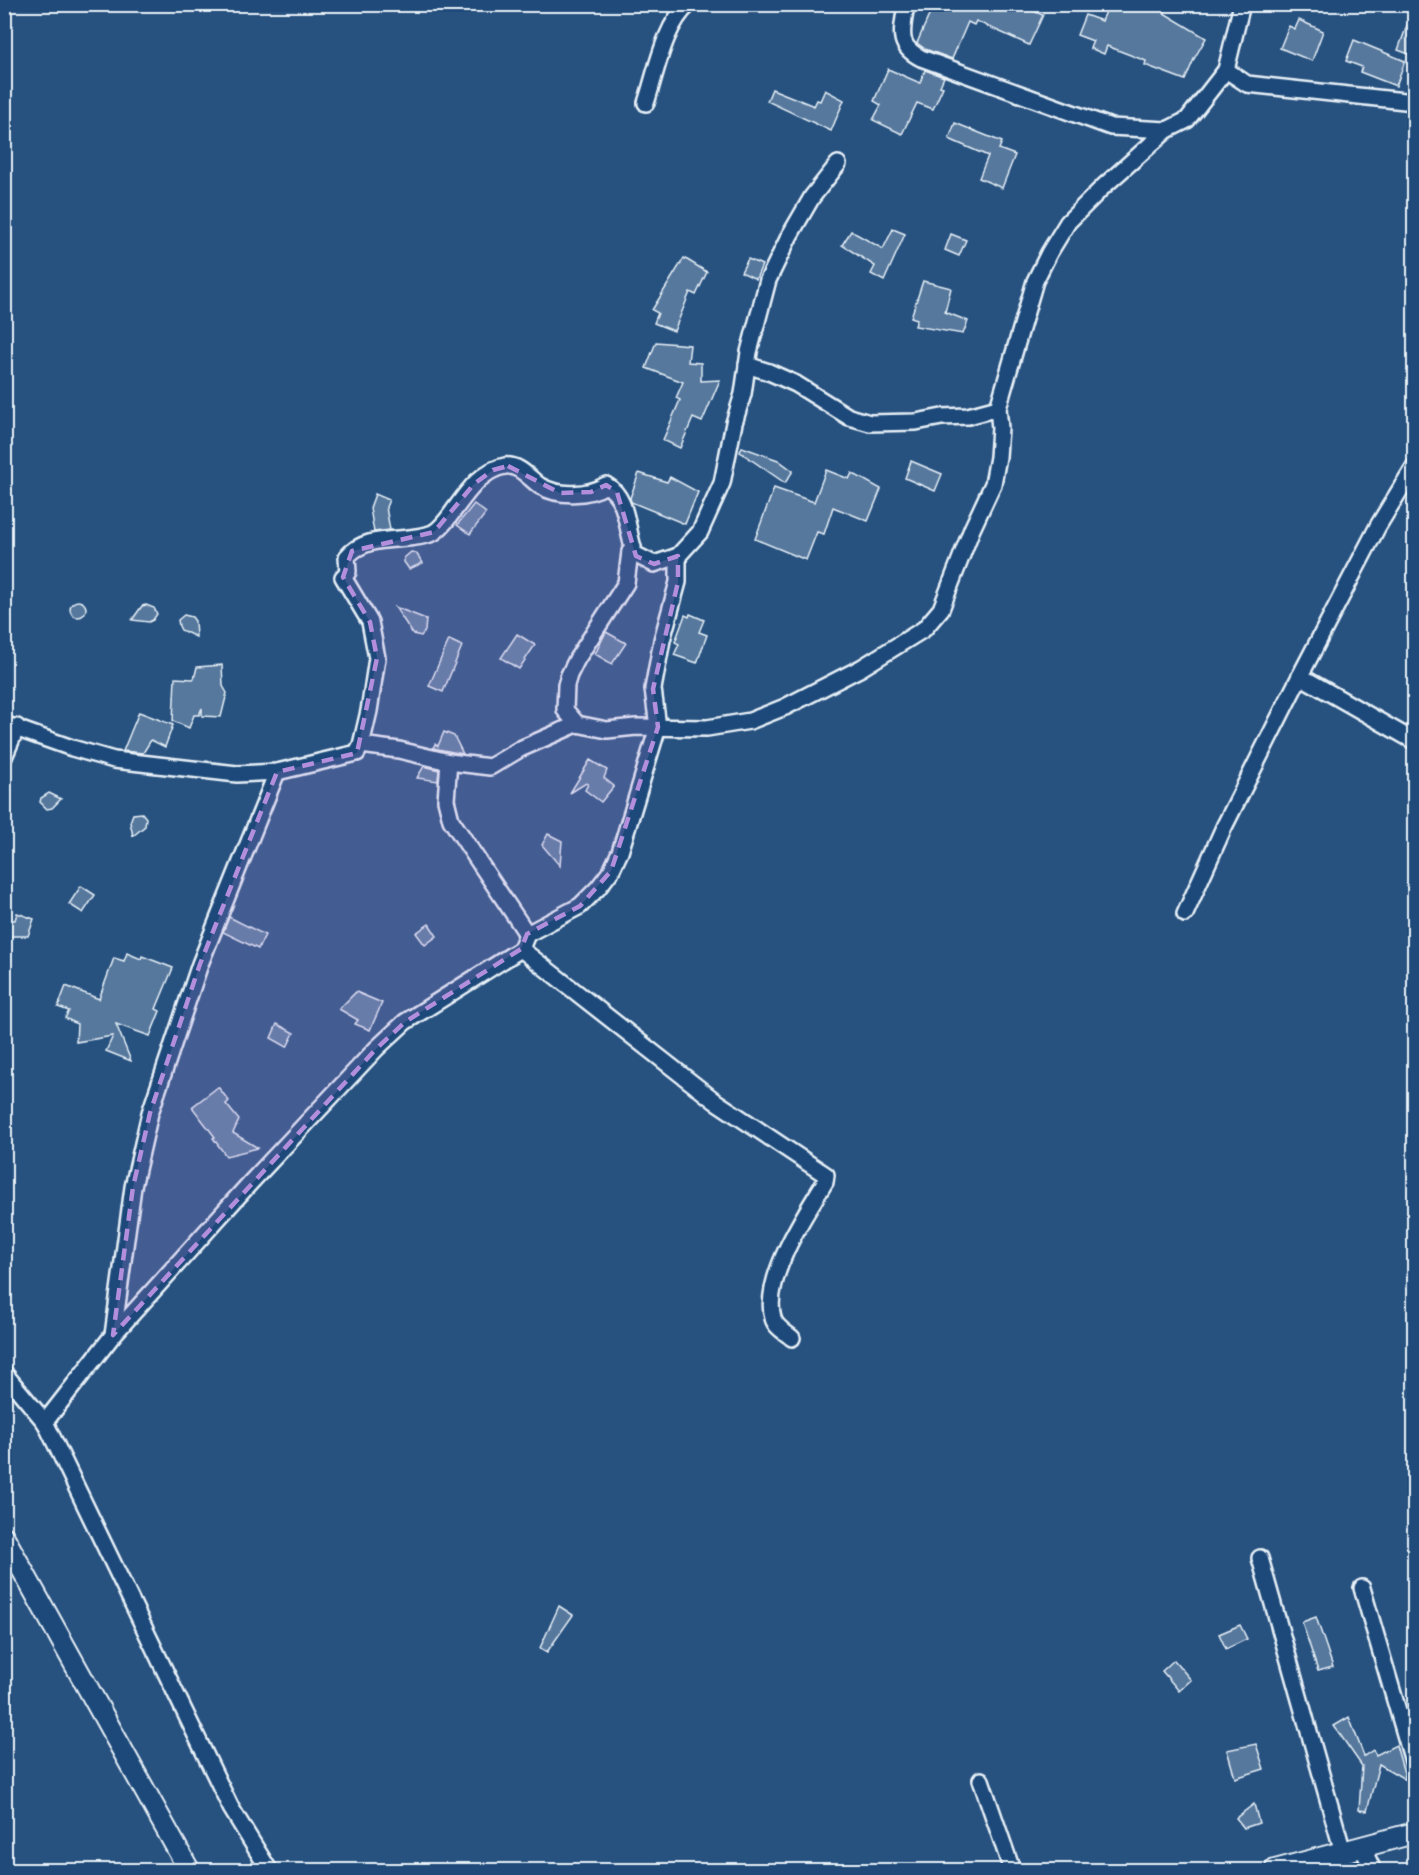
<svg xmlns="http://www.w3.org/2000/svg" width="1419" height="1875" font-family="Caveat,sans-serif">
  <style>
    .building { fill: #57789d; stroke: #e8f1f8; stroke-width: 1.5 }
    .lines { fill: none; stroke-linecap: round; stroke-linejoin: round }
    .minor-casing { stroke: #e8f1f8; stroke-width: 20 }
    .tertiary-casing { stroke: #e8f1f8; stroke-width: 24 }
    .minor { stroke: #1f4a7a; stroke-width: 15 }
    .tertiary { stroke: #1f4a7a; stroke-width: 20 }
    .marked { fill: #b28edc; fill-opacity: 0.2; stroke: #b28edc; stroke-width: 4.5; stroke-dasharray: 12 8; stroke-linejoin: round }
  </style>
  <rect width="100%" height="100%" fill="#27517f"/>
  <filter id="ink" filterUnits="userSpaceOnUse"><feTurbulence type="fractalNoise" baseFrequency=".0167" numOctaves="2"/><feDisplacementMap in="SourceGraphic" scale="12" xChannelSelector="R" yChannelSelector="G"/><feConvolveMatrix kernelMatrix="1 2 1 2 8 2 1 2 1" color-interpolation-filters="sRGB"/></filter>
  <g filter="url(#ink)">
    <!-- building -->
    <g class="building">
      <polygon points="934,4 1016,4 1043,15 1029,45 976,21 974,25 968,22 952,59 925,49 917,43"/>
      <polygon points="1109,4 1151,4 1166,10 1164,13 1206,38 1194,59 1185,80 1145,65 1146,61 1107,46 1104,54 1090,48 1093,41 1077,35 1085,15 1102,21"/>
      <polygon points="1413,9 1414,9 1414,56 1398,50"/>
      <polygon points="1299,20 1323,31 1312,61 1280,48 1289,26 1295,29"/>
      <polygon points="1354,40 1405,61 1396,86 1360,72 1362,67 1346,61"/>
      <polygon points="888,69 920,83 925,70 944,77 940,86 943,87 933,109 917,103 902,134 873,120 881,105 874,101"/>
      <polygon points="772,89 814,106 817,100 820,101 825,90 844,100 831,131 767,101"/>
      <polygon points="955,123 1002,142 999,149 1015,155 1002,188 979,178 988,156 949,139"/>
      <polygon points="893,229 905,234 884,281 871,274 875,266 842,245 851,231 883,249"/>
      <polygon points="951,234 966,240 959,256 945,250"/>
      <polygon points="684,258 707,272 696,295 690,292 674,331 654,323 658,313 652,310"/>
      <polygon points="748,259 762,265 756,279 741,272"/>
      <polygon points="923,281 951,288 945,312 968,321 963,334 915,326 917,319 911,317"/>
      <polygon points="656,342 690,345 688,362 701,363 701,381 720,380 702,422 693,418 680,448 663,440 680,400 676,398 683,382 646,368"/>
      <polygon points="742,447 778,460 793,471 785,483 740,452"/>
      <polygon points="911,461 942,474 935,491 905,478"/>
      <polygon points="826,470 849,479 852,473 881,489 868,521 833,507 824,534 817,532 806,560 755,539 774,488 814,502"/>
      <polygon points="639,473 667,482 670,477 698,492 685,524 631,502 630,498"/>
      <polygon points="375,494 389,500 386,507 390,530 374,532 370,508"/>
      <polygon points="474,504 486,513 470,534 457,525"/>
      <polygon points="411,552 416,553 423,563 409,569 404,562 404,558"/>
      <circle cx="78" cy="609" r="8"/>
      <polygon points="146,605 154,608 157,614 153,620 149,622 132,620 142,606"/>
      <polygon points="395,607 426,619 425,631 421,636 413,634"/>
      <polygon points="690,614 704,620 699,632 707,635 697,663 674,655 679,644 675,642 685,615 689,617"/>
      <polygon points="184,615 192,617 195,621 196,637 181,630 179,626 178,620"/>
      <polygon points="606,632 626,643 612,664 595,654"/>
      <polygon points="517,634 535,645 519,669 501,658"/>
      <polygon points="449,640 462,646 443,692 429,686"/>
      <polygon points="222,665 223,686 227,693 221,717 202,716 202,708 199,715 194,715 189,728 173,721 175,678 194,679 197,667"/>
      <polygon points="139,712 173,725 165,747 151,740 143,753 123,751"/>
      <polygon points="444,732 454,736 463,754 433,748 435,744 438,746"/>
      <polygon points="590,760 607,770 604,778 614,786 601,802 585,790 588,784 586,783 570,793"/>
      <polygon points="424,766 439,770 438,781 417,778"/>
      <polygon points="49,793 61,799 52,808 47,809 40,802 41,798"/>
      <polygon points="142,813 146,818 145,826 133,836 130,822 133,814"/>
      <polygon points="548,834 562,841 560,866 542,845"/>
      <polygon points="81,886 95,895 83,913 69,904"/>
      <polygon points="17,913 34,919 28,936 4,936 4,920 15,920"/>
      <polygon points="229,917 265,935 258,949 223,932"/>
      <polygon points="429,924 437,936 425,945 416,933"/>
      <polygon points="127,953 141,959 142,956 173,968 156,1009 160,1011 150,1036 116,1024 131,1061 106,1051 113,1036 76,1042 77,1024 65,1018 69,1011 58,1007 66,986 99,999 114,958 124,961"/>
      <polygon points="356,992 382,1003 370,1030 355,1024 358,1020 339,1009"/>
      <polygon points="277,1024 294,1033 287,1047 271,1038"/>
      <polygon points="218,1087 229,1101 226,1104 239,1120 233,1133 258,1148 226,1156 213,1138 215,1137 192,1107"/>
      <polygon points="559,1606 573,1615 547,1652 540,1648"/>
      <polygon points="1316,1617 1333,1667 1318,1671 1302,1622"/>
      <polygon points="1240,1625 1247,1639 1226,1649 1219,1634"/>
      <polygon points="1174,1660 1191,1680 1179,1691 1162,1671"/>
      <polygon points="1349,1717 1364,1756 1373,1750 1376,1755 1396,1745 1406,1780 1379,1764 1367,1811 1359,1810 1362,1766 1334,1726"/>
      <polygon points="1256,1744 1264,1769 1235,1778 1227,1750"/>
      <polygon points="1254,1804 1259,1823 1244,1828 1236,1818"/>
    </g>
    <g class="lines">
      <defs>
        <g id="minor">
          <path d="M906 4C903 30 895 45 921 58L1111 127 1167 130"/>
          <polyline points="1226,70 1242,4"/>
          <path d="M646 103C656 73 664 25 689 4"/>
          <polyline points="747,365 769,372 796,384 849,417 870,423 916,422 942,417 968,416 998,408"/>
          <polyline points="630,552 626,583 577,659 569,675 566,685 565,710 577,724 607,730 636,727 707,728 750,721 785,707 861,668 924,629 941,609 972,529 993,484 998,457 1000,428 998,408 1035,281 1049,253 1068,222 1104,186 1167,130 1187,120 1226,70 1247,84 1414,102"/>
          <polyline points="1300,676 1414,741"/>
          <path d="M4 724 72 748 114 760 237 774 277 772 357 753 361 745 369 711 377 658 370 622 343 577 348 572 347 557C367 532 406 544 433 533 440 529 447 520 452 513 466 494 481 470 505 466 519 464 530 479 540 486 559 497 588 496 606 485 627 497 626 525 633 547L630 552 654 564 678 556"/>
          <polyline points="361,745 399,750 449,762 490,767 520,749 577,724"/>
          <polyline points="4,757 17,727"/>
          <polyline points="449,762 446,800 451,820 527,934"/>
          <polyline points="1185,914 1224,827 1300,676 1378,526 1414,467"/>
          <path d="M521 949 715 1101 826 1175 825 1182C805 1214 762 1280 773 1318 775 1327 786 1333 792 1338"/>
          <polyline points="113,1335 133,1187 150,1113 200,964 277,772"/>
          <polyline points="4,1373 45,1422 231,1808 269,1870"/>
          <polyline points="45,1422 113,1335 251,1182 376,1049 405,1022 521,949 527,934 580,906 598,888 611,871 620,852 658,727 653,689 662,640 678,582 678,556 700,532 722,483 734,423 743,394 749,352 768,280 790,235 812,197 838,164"/>
          <polyline points="1260,1558 1343,1852"/>
          <polyline points="1362,1588 1414,1765"/>
          <polyline points="981,1780 1012,1870"/>
          <polyline points="1362,1847 1373,1870"/>
        </g>
        <g id="tertiary">
          <polyline points="4,1537 189,1870"/>
          <polyline points="1275,1870 1414,1833"/>
        </g>
      </defs>
      <!-- minor casing -->
      <use href="#minor" class="minor-casing"/>
      <!-- tertiary casing -->
      <use href="#tertiary" class="tertiary-casing"/>
      <!-- minor -->
      <use href="#minor" class="minor"/>
      <!-- tertiary -->
      <use href="#tertiary" class="tertiary"/>
    </g>
  </g>
  <!-- marked area -->
  <path class="marked" d="M508 466 560 493 591 492 606 485 617 492 636 556 654 564 678 556V582L653 689 658 727 611 871 580 906 527 934 521 949 405 1022 376 1049 113 1335 133 1187 150 1113 200 964 277 772 357 753 377 658 370 622 343 577 352 551 434 532 474 484 493 470Z"/>
  <!-- margin -->
  <rect width="1419" height="1875" fill="none" stroke="#1f4a7a" stroke-width="24"/>
  <rect x="12" y="12" width="1395" height="1851" fill="none" stroke="#e8f1f8" stroke-width="2" filter="url(#ink)"/>
</svg>
